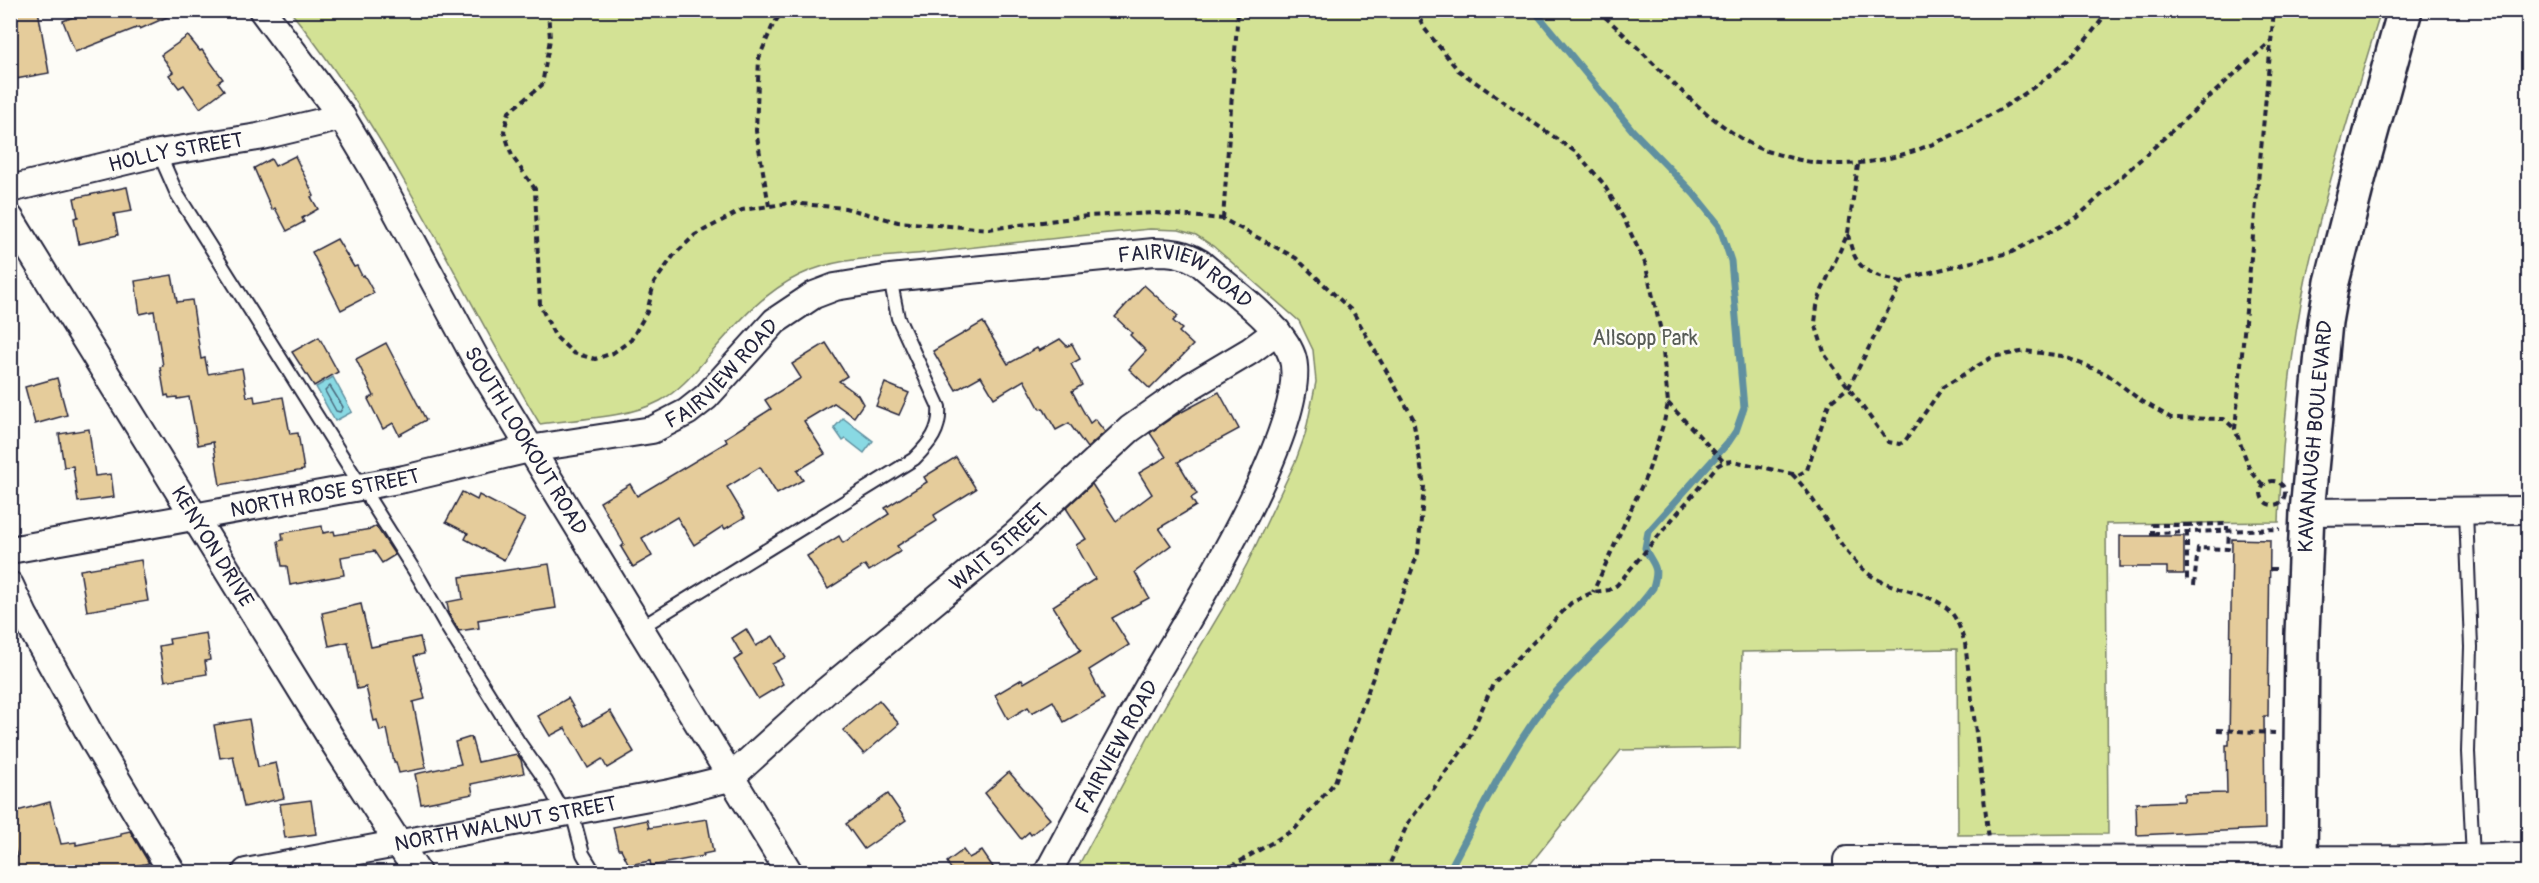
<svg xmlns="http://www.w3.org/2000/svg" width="2539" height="883" font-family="Pangolin,sans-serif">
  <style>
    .green { fill: #d3e295; stroke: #7a8268; stroke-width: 1.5 }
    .water { fill: #89d9e3; stroke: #6090a0; stroke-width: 1.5 }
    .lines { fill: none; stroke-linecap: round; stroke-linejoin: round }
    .shore { stroke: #4b6b7e; stroke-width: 1.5 }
    .stream { stroke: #6090a0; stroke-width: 7 }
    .building { fill: #e5cc9b; stroke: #22223b; stroke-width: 1.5 }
    .lane-casing { stroke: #22223b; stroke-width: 16 }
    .street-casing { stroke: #22223b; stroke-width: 30 }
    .secondary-casing { stroke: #22223b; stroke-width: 38 }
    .path { stroke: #22223b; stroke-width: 4; stroke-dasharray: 6 4.5; stroke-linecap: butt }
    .lane { stroke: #fdfcf7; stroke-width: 12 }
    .street { stroke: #fdfcf7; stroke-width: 26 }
    .secondary { stroke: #fdfcf7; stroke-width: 33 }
    .path-bridge { stroke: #22223b; stroke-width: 4; stroke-dasharray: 6 4.5; stroke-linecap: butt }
    .labels { text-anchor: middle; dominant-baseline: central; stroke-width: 5; stroke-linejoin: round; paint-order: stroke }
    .street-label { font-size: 21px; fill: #22223b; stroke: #fdfcf7 }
    .park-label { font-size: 21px; fill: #575c56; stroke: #fdfcf7 }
  </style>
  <rect width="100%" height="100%" fill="#fdfcf7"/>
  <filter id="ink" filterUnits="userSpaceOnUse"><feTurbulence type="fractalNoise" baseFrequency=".0167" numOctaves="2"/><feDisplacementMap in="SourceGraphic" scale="12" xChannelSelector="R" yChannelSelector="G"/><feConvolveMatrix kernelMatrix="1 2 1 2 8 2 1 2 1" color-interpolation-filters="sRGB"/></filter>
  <g filter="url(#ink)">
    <!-- green -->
    <path class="green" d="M290 11H2381C2354 99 2326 188 2306 278 2289 358 2282 441 2279 522L2106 524 2108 834 1958 835 1957 649 1742 652 1740 748 1621 750 1524 872H1075L1166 704 1222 610 1247 564 1296 460 1305 435 1316 382 1313 350 1299 321 1213 246 1196 235 1179 230 1150 229C1075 236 1000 244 925 253 883 258 839 256 800 275 764 292 738 322 712 352 696 370 682 389 660 401 628 418 576 419 540 424 457 286 392 136 290 11Z"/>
    <!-- water -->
    <g class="water">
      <polygon points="333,377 352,412 335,421 316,387"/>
      <polygon points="843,418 873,441 864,453 846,439 843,441 834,428"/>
    </g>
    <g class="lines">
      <!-- shore -->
      <polygon class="shore" points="330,386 343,407 340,412 336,411 325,391"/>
      <!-- stream -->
      <path class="stream" d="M1448 872C1481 812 1511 745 1556 692 1587 657 1625 626 1653 588 1660 564 1653 567 1645 548L1648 532 1728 443 1736 431 1744 408 1731 261 1719 225 1694 194 1633 131 1534 10"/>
    </g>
    <!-- building -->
    <g class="building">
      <polygon points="10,10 38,10 49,73 10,80"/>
      <polygon points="90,10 183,10 140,29 139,27 75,52 63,21"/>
      <polygon points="188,36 200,51 202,50 223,79 218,82 224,90 200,108 184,85 179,88 169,75 173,72 161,55"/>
      <polygon points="295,156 308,183 314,196 311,197 318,209 302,218 304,222 287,231 275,208 272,210 254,168 271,159 275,166"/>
      <polygon points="127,187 132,211 114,214 118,235 79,244 74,218 78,217 74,198"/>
      <polygon points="337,239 354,267 357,266 362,276 364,275 374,293 341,310 312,252"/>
      <polygon points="172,275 177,302 192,300 201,359 205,358 208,374 242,368 247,397 254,396 255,402 283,397 290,434 298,433 304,470 220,485 213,442 198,445 189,397 177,399 177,397 169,398 168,395 165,396 160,367 163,366 154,311 140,314 135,281"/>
      <polygon points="1144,285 1178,316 1173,321 1182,329 1179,332 1193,345 1150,389 1129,369 1146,351 1130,335 1132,333 1115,317"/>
      <polygon points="983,322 1008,364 1037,348 1039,351 1060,339 1067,346 1072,344 1080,359 1071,364 1082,385 1072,391 1090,423 1095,419 1105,432 1087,448 1069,423 1056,430 1043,408 1040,409 1024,380 994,398 981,376 956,390 933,351"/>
      <polygon points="319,337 338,372 314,386 292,352"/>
      <polygon points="386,343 426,420 399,435 393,423 383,429 368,399 374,396 356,359"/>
      <polygon points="826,343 847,376 839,381 858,395 863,404 854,417 834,403 804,421 825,454 797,471 803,480 777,494 760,467 727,487 745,517 725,529 723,526 694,545 677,517 642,538 652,556 633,567 621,547 624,544 600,502 630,484 637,496 727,442 725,438 771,409 765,400 801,378 792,364"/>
      <polygon points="57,378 67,415 35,424 25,387"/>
      <polygon points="885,383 909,393 899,415 876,406"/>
      <polygon points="1219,392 1239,429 1178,462 1197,494 1191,498 1196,506 1159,528 1171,545 1135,572 1149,598 1112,618 1129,645 1089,670 1104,699 1064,722 1053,701 1032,713 1028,707 1008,719 995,695 1022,679 1024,683 1081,650 1053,606 1095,579 1076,545 1086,539 1066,508 1092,484 1116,521 1152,494 1139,473 1166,457 1150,433 1176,415"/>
      <polygon points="89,429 95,476 111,474 114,497 78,502 73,466 64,467 59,434"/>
      <polygon points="956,457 976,489 934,515 937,521 897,546 901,551 869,571 865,565 828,589 807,556 839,536 843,543 889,514 885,508 927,482 924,477"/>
      <polygon points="462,492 477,500 479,495 525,519 504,560 465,539 468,533 446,522"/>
      <polygon points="322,526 323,533 334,531 335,535 371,529 376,526 395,555 382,563 374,551 341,557 344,575 290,585 287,566 282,566 278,541 283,540 282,533"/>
      <polygon points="2120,536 2184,536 2184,574 2167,574 2167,567 2120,567"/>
      <polygon points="2232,539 2270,540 2268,716 2264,716 2265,829 2137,835 2136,803 2184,801 2184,794 2227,793 2226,745 2229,745"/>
      <polygon points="141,560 148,601 87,611 80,570"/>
      <polygon points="549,564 556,608 478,620 479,628 459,631 449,614 447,602 463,599 460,577"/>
      <polygon points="361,604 371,647 420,637 424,654 414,656 425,699 413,702 426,768 399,773 396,762 394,762 387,729 380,731 377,720 374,721 366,687 357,689 348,642 329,646 322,613"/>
      <polygon points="746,629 756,646 773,636 786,657 772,664 783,684 758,699 734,660 742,655 732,638"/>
      <polygon points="206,633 210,660 205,661 207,674 165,681 159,646 170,644 169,639"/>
      <polygon points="568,698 584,726 610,711 634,752 607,768 602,759 588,768 565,728 550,736 538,716"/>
      <polygon points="879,700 899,724 864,754 843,730"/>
      <polygon points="249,719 258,767 276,763 284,798 244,807 233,756 220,758 214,725"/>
      <polygon points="471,737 478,762 517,754 521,760 524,773 471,784 473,794 421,804 415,774 461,764 455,742"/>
      <polygon points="1009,772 1050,819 1031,835 1029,832 1021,839 985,793"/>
      <polygon points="888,794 906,820 864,849 846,824"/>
      <polygon points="311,800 316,834 285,838 280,804"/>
      <polygon points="50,802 61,844 76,842 76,845 121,836 121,833 130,831 149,863 131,867 132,871 123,873 10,873 10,858 17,857 10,832 10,813"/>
      <polygon points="707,819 713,852 703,854 704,856 651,866 650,861 629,865 621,849 618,849 613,827 647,820 649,828"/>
      <polygon points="963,850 969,858 982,851 997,873 945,873 951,869 947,862"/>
    </g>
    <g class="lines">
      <defs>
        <g id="lane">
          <polyline points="159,153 177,194 419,578 447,627 518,741 546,781 557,801 574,820 583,854 594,872"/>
          <polyline points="2466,511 2471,647 2468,752 2473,858"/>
          <path d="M640 628 914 459C930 443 941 430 939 407L898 318 890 278"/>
        </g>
        <g id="street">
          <path id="s1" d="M262 10 342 117 375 172 477 361 789 872"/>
          <path id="s2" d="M10 189 159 153 258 137 342 117"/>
          <path id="s3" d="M10 218 334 743 417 872"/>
          <polyline points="2307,512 2528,510"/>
          <path id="s4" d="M10 550 404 479 529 449 652 430 687 412 706 397 775 321 814 295 835 287 890 278 1154 252C1172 252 1184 253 1200 263 1226 286 1281 324 1292 356 1314 420 1182 628 1147 689 1113 749 1081 811 1048 872"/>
          <polyline points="10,585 24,615 95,743 172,872"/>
          <path id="s5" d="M246 872 670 793 730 778 826 691 1016 534 1130 429 1191 386 1250 351 1277 331"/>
          <polyline points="1847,872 1847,860 2424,859 2528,856"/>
        </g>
        <g id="secondary">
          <path id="s6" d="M2300 872 2302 634 2307 512 2325 322 2332 282 2359 176 2405 10"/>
        </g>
      </defs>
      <!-- lane casing -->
      <use href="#lane" class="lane-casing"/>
      <!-- street casing -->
      <use href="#street" class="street-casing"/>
      <!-- secondary casing -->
      <use href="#secondary" class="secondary-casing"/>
      <!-- path -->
      <g class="path">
        <polyline points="548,10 550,39 542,85 509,112 504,131 512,156 535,189 540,305 555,336 573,353 595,359 613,353 631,340 647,312 654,283 674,255 695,235 742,210 791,203 845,208 898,222 989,229 1087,216 1156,213 1223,219 1296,258 1353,312 1413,418 1424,486 1418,553 1335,782 1295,829 1222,872"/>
        <polyline points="1416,10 1424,28 1458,70 1577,153 1603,183 1624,219 1645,263 1661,331 1668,403 1664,422 1648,472 1593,592"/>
        <path d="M1597 10C1652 57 1689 109 1754 146 1763 151 1775 153 1784 156 1855 177 1922 154 1983 119 2014 102 2046 81 2071 56 2085 42 2097 26 2109 10"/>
        <polyline points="1858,165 1848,233 1822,290 1817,306 1815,323 1825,355 1888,442 1900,444 1905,441 1943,387 1992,357 2026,351 2062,356 2107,374 2140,400 2171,418 2224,419 2235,429"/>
        <polyline points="769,206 756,131 759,58 772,27 783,10"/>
        <polyline points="1223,219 1238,10"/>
        <path d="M1848 234C1855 271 1868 274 1902 282"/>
        <polyline points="1668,403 1724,462"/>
        <path d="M1792 474C1821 503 1834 544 1865 571 1888 591 1928 590 1949 610 1958 619 1961 632 1965 643L1989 839"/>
        <circle cx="2273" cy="493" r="12"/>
        <polyline points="2263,485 2250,470 2235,429 2274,10"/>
        <polyline points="2187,525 2227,524 2227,530"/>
        <polyline points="2152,536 2152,525 2187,525 2187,583"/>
        <polyline points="2270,569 2279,569"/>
        <polyline points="2194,585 2198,548 2228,549 2229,530"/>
        <polyline points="2217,730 2275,733"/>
        <polyline points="1386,872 1408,823 1466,745 1493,684 1571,603 1593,592 1609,590 1617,585 1717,466 1724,462 1733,461 1798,475 1807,470 1829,403 1849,387 1902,282 1911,277 2012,252 2076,218 2271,41"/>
      </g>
      <!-- lane -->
      <use href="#lane" class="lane"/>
      <!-- street -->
      <use href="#street" class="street"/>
      <!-- secondary -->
      <use href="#secondary" class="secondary"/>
      <!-- path-bridge -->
      <polyline class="path-bridge" points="2156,536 2156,533 2280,529"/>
    </g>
  </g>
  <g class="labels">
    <!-- street labels -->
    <g class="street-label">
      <text stroke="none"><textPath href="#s2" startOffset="170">HOLLY STREET</textPath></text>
      <text stroke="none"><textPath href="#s4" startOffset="1248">FAIRVIEW ROAD</textPath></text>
      <text stroke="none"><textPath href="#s4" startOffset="744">FAIRVIEW ROAD</textPath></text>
      <text stroke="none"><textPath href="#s6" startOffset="436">KAVANAUGH BOULEVARD</textPath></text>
      <text stroke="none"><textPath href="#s1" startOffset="506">SOUTH LOOKOUT ROAD</textPath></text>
      <text stroke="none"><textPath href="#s4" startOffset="320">NORTH ROSE STREET</textPath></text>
      <text stroke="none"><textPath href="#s3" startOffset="386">KENYON DRIVE</textPath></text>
      <text stroke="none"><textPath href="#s5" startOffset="848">WAIT STREET</textPath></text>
      <text transform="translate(1117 747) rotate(-61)">FAIRVIEW ROAD</text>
      <text stroke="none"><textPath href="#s5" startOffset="264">NORTH WALNUT STREET</textPath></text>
    </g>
    <!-- park labels -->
    <g class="park-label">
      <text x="1645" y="338">Allsopp Park</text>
    </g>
  </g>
  <!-- margin -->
  <rect width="2539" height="883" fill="none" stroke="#fdfcf7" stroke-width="36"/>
  <rect x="18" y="18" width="2503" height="847" fill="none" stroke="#22223b" stroke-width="2" filter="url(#ink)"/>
</svg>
